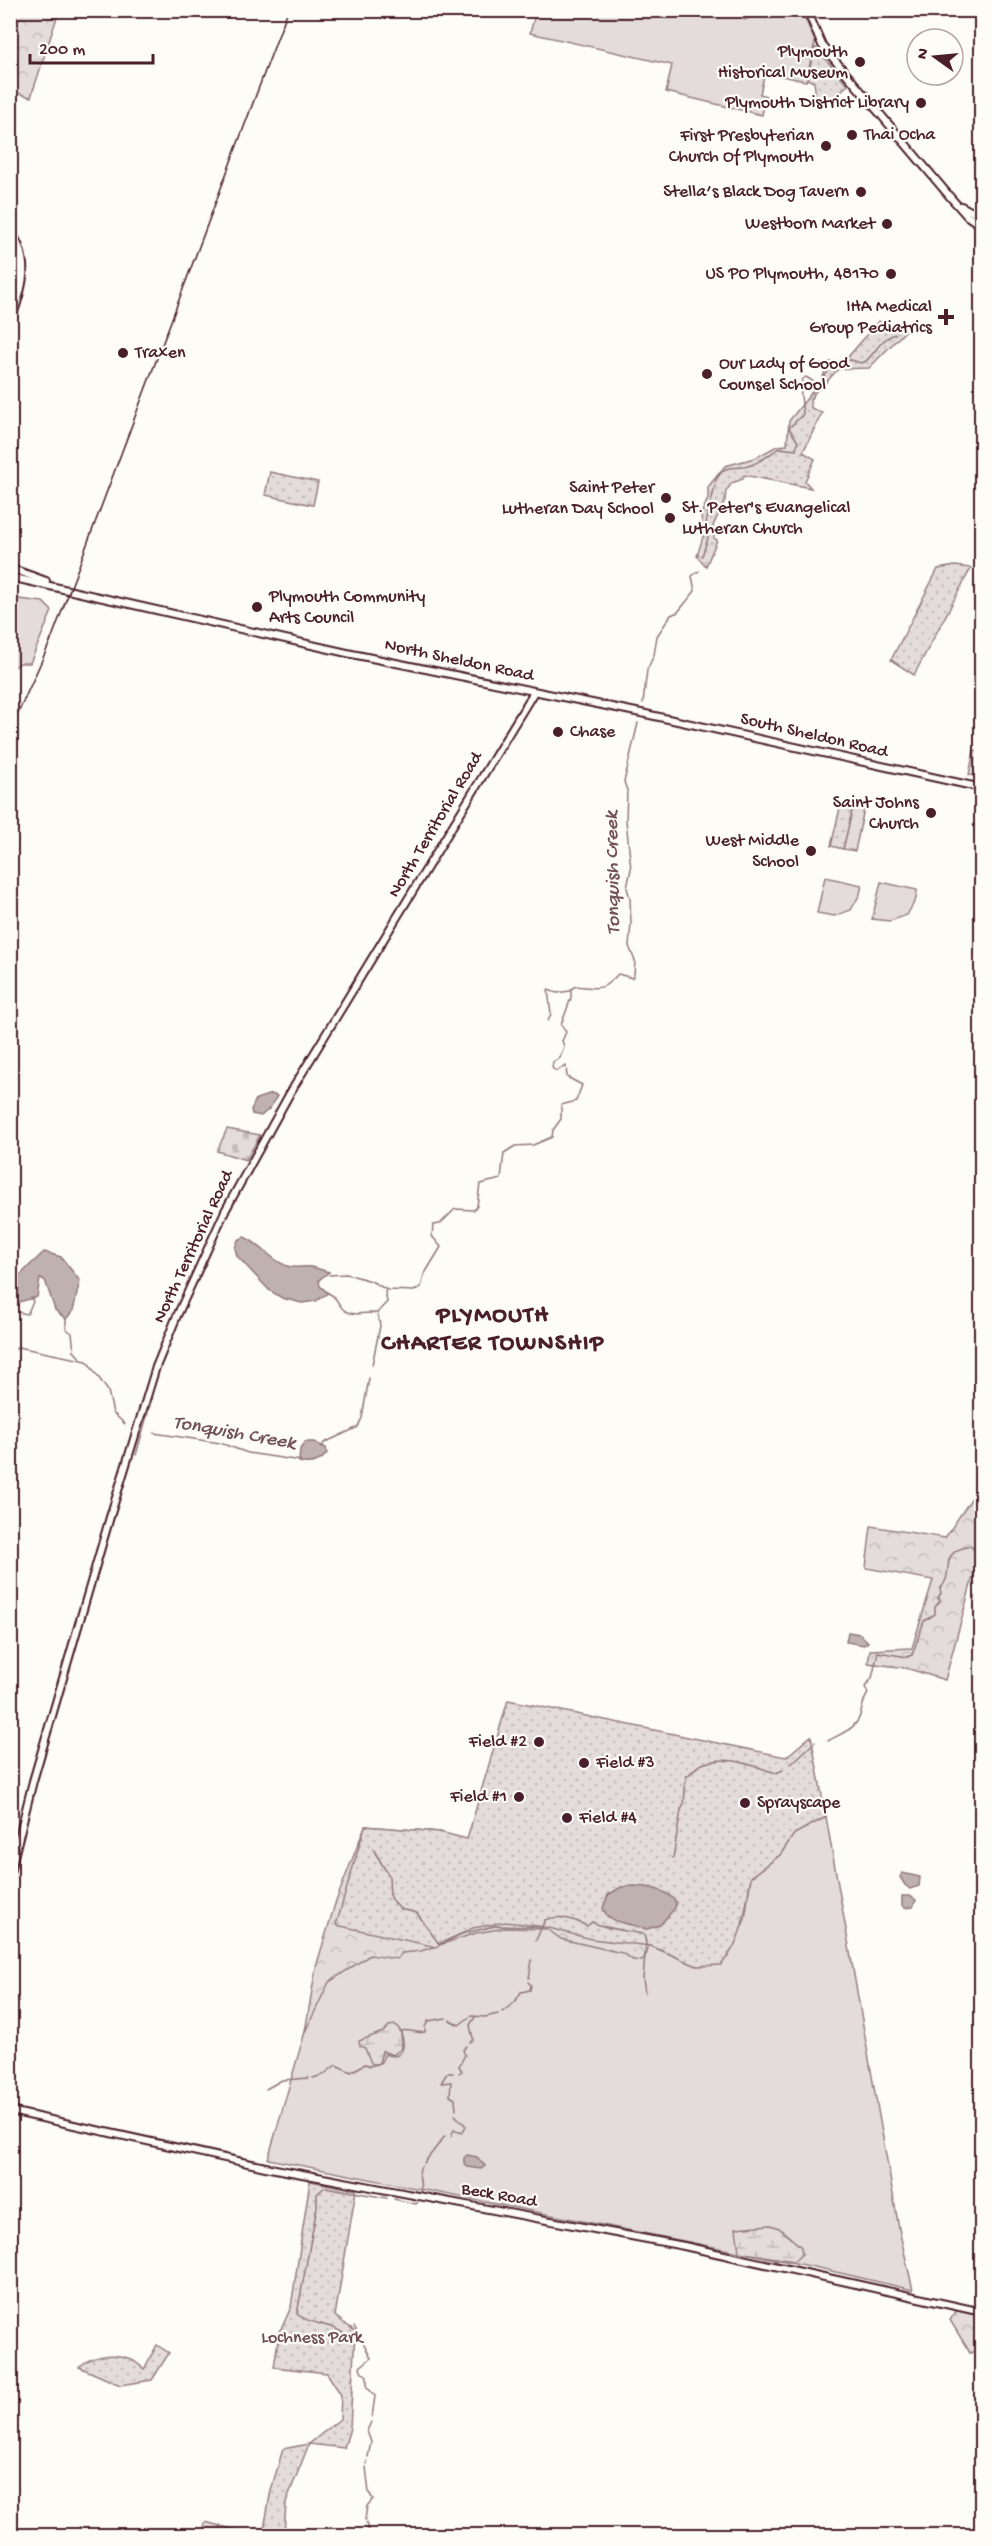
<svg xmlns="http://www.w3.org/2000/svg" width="992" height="2546" font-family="'Gochi Hand',sans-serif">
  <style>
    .green { fill: #e3dcda; stroke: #967e82; stroke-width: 1.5 }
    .forest { fill: url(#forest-crowns); stroke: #967e82; stroke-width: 1.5 }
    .wetland { fill: url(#wetland-marsh); stroke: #967e82; stroke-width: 1.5 }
    .cemetery { fill: url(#cemetery-stones); stroke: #967e82; stroke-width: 1.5 }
    .park { fill: url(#park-dots); stroke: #967e82; stroke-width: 1.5 }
    .water { fill: #c0b1b1; stroke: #91777b; stroke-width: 1.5 }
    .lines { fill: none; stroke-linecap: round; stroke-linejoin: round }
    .stream { stroke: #91777b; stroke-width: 1.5 }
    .secondary-casing { stroke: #4a1f2b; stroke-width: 10 }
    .highway-casing { stroke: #4a1f2b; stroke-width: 12 }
    .secondary { stroke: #fdfcf7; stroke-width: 6 }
    .highway { stroke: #fdfcf7; stroke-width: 8 }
    .rail { stroke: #4a1f2b; stroke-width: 1.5 }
    .poi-dot { fill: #4a1f2b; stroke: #fdfcf7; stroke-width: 2 }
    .labels { text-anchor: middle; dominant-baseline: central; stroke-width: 4.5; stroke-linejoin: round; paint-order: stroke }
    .poi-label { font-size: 18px; fill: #4a1f2b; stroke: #fdfcf7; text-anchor: end }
    .street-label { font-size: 18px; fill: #4a1f2b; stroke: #fdfcf7 }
    .park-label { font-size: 18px; fill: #704e57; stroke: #fdfcf7 }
    .water-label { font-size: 20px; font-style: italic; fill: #73525a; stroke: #fdfcf7 }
    .district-label { font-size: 24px; font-weight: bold; letter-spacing: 1.5px; fill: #4a1f2b; stroke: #fdfcf7 }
  </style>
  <defs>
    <pattern id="forest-crowns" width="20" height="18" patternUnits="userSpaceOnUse" patternTransform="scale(1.5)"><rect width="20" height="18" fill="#e3dcda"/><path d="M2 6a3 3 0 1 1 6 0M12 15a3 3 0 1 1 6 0" fill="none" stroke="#c4bcbb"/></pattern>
    <pattern id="wetland-marsh" width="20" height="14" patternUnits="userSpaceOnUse" patternTransform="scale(1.5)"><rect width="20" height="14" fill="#e3dcda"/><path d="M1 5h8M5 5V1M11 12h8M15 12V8" fill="none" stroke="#c4bcbb"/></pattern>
    <pattern id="cemetery-stones" width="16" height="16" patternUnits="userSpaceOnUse" patternTransform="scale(1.5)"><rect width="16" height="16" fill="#e3dcda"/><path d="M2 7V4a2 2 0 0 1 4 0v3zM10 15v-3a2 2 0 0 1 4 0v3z" fill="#c4bcbb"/></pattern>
    <pattern id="park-dots" width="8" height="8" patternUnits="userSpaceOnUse" patternTransform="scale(1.5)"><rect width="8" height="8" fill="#e3dcda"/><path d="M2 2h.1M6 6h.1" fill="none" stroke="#c4bcbb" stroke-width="1.8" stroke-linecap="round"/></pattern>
  </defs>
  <rect width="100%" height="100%" fill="#fdfcf7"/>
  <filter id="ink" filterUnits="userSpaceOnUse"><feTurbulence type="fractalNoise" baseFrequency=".0167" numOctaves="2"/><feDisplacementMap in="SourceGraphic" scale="12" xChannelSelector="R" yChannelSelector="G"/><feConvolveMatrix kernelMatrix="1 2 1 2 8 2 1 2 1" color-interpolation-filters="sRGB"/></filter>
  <g filter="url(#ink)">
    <!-- green -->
    <g class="green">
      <polygon points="741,10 744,20 768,11 802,11 815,42 806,81 772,74 764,76 760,94 766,96 762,115 666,92 672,65 530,33 536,11"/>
      <polygon points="19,599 43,602 52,611 30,663 20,663 13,668 11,680 11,601"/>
      <polygon points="853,807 864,809 855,851 843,849"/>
      <polygon points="825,877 862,885 860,894 851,910 834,916 817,913"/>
      <polygon points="881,882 917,890 916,899 907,915 890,921 872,919"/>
      <polygon points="826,1817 900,2234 913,2290 810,2266 268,2159 336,1925 506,1922 545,1927 591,1939 651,1946 697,1966 728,1957 745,1919 751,1877 780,1855 794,1834"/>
    </g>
    <!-- forest -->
    <g class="forest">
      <polygon points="11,10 59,11 31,97 11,91"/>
      <polygon points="981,1484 981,1561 976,1566 945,1680 906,1668 868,1663 870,1650 912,1648 933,1580 866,1568 871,1526 945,1538"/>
      <polygon points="365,1826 440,1832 649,1941 647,1953 642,1961 633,1960 622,1953 561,1939 547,1929 505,1928 476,1933 421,1951 402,1953 397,1959 370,1955 329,1982 305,2032 316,1967 335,1904"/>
      <polygon points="957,2310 981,2316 981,2349 970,2353 950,2320"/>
      <polygon points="205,2522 256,2535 203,2535"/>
    </g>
    <!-- wetland -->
    <g class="wetland">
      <path d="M396 2025C407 2037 407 2063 385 2054L381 2062 376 2065 371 2063 365 2048 360 2046 359 2041 383 2032 389 2026Z"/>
      <polygon points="770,2225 779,2228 801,2247 802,2254 794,2261 739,2252 736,2228"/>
    </g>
    <!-- cemetery -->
    <polygon class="cemetery" points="227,1129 260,1135 246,1160 217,1151"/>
    <!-- park -->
    <g class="park">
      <polygon points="815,47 848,85 821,108 817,104 814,82 807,79"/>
      <polygon points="915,318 917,319 869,368 838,369 820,389 818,388 810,400 811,408 822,413 803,452 815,459 805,481 811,488 744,475 743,479 732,483 726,491 725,500 713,526 714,538 717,540 706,566 697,556 703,537 701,514 708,499 708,487 725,466 755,458 777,446 787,445 789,421 831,368 841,365 879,321 891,331 895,328 898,330"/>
      <polygon points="270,472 318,482 313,505 265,495"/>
      <polygon points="955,566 971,568 914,675 891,660 892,658 938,569"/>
      <polygon points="974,750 981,752 981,777 969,775"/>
      <polygon points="841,804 853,807 843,849 831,846"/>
      <path d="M508 1700 786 1757 811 1736 826 1817 794 1834 780 1855 751 1877C745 1909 744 1940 721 1965L697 1966 651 1946 591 1939 545 1927 506 1922 473 1928 436 1947 336 1925 365 1826 440 1832 467 1839Z"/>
      <polygon points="310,2181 356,2190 335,2316 355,2331 350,2428 344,2448 309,2444 286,2502 284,2535 263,2535 271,2490 283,2449 309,2444 340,2419 341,2395 327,2373 274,2367 279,2334 291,2307"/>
      <path d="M157 2345 169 2353 152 2380 120 2385 79 2367C91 2356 111 2352 128 2358 133 2359 139 2365 144 2369Z"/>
    </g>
    <!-- water -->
    <g class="water">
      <polygon points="271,1094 277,1096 270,1108 261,1116 252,1114 251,1110 256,1099"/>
      <path d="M244 1237C260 1243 270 1260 287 1266 296 1269 302 1266 311 1267 317 1268 324 1271 329 1272L319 1280 320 1286 328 1293 316 1301 302 1303 282 1298 269 1290 237 1256 235 1248 238 1240Z"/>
      <path d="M44 1252 61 1257 80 1281 73 1311 66 1319 55 1310 45 1280 40 1279 37 1297 19 1302 11 1300C10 1279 30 1266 44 1252Z"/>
      <path d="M305 1442H314L326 1448 327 1453C320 1463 310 1465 299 1462L300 1449Z"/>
      <polygon points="848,1632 860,1634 868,1642 864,1645 846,1642"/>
      <polygon points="902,1873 920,1877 919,1886 910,1889 905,1885 900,1877"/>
      <path d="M634 1886C649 1887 666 1889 676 1902L675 1908 660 1925 647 1929 616 1921 607 1916 603 1908 608 1895 621 1887Z"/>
      <polygon points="902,1896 910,1896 916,1900 913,1907 904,1908 902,1905"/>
      <polygon points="467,2155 477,2157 485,2166 481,2169 467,2167 464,2163 464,2158"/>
    </g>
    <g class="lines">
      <!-- stream -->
      <g class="stream">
        <path d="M715 482C727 459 734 472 751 465 762 461 770 454 779 448L796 450 798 442 789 428 803 414 800 386 803 379 806 377 814 382H821L829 362 851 360 861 363 866 361C877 351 880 339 895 334"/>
        <polyline points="702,556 708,538 706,523 715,486"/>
        <polyline points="643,703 647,670 654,655 657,636 671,615 678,612 695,591 692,576 699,571"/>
        <polyline points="548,1021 551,1014 548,990 557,993 570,991"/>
        <path d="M329 1275 347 1274 371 1281 387 1290 414 1291 421 1287 424 1275 441 1247 432 1236 433 1225 440 1224 455 1209 474 1210 477 1206 480 1184 501 1179 504 1153 515 1146 533 1145 552 1137 553 1130 561 1119V1105L576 1101 582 1085 567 1077 566 1066 556 1071 552 1068 553 1062 560 1058 564 1046 562 1041 566 1032 561 1025 571 998V989L576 986C598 988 602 992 618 974L632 978 634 975 635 961 629 946 631 924 630 898 627 888 631 869 626 820 627 790 624 782 638 723"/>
        <path d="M328 1293C338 1297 337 1304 344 1310 353 1317 368 1312 378 1313"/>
        <polyline points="10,1310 27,1314 33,1302 31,1298"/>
        <polyline points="378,1312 387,1302 385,1291"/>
        <polyline points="66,1319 66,1329 72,1333 74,1351 81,1359"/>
        <polyline points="10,1353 18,1347 87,1361 108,1391 113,1413 125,1424"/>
        <polyline points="372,1365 380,1326 378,1314"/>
        <polyline points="154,1433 220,1443 248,1453 301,1461"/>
        <polyline points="322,1447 324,1443 358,1427 362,1418 369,1378"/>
        <polyline points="136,1455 152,1398"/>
        <polyline points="982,1525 979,1527 982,1536"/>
        <path d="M828 1741C841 1733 857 1730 861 1712 863 1704 863 1701 868 1693L865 1687 872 1678 878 1652 907 1657 912 1655 924 1621 935 1614V1607L940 1601 938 1598 941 1593 940 1589C957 1572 935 1552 971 1546L976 1553 982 1545"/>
        <polyline points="791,1764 815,1742"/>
        <polyline points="373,1849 389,1876 390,1898 400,1909 417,1913 439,1944 461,1934 495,1926 542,1927"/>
        <path d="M673 1858 681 1810 684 1804 686 1777C691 1774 694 1768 700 1765 725 1753 753 1766 776 1773L783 1770"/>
        <polyline points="644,1935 646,1942 643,1979 645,1993"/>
        <path d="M536 1940 545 1920C558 1914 576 1920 587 1926L592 1922C608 1930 626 1930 643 1934"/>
        <polyline points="529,1978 532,1960"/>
        <polyline points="502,2012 515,2002 521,1992 530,1990 531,1985 528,1982"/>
        <polyline points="450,2020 459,2025 471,2016 485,2017 498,2014"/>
        <polyline points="425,2027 428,2021 446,2018"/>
        <polyline points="470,2042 473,2039 470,2025 475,2017"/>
        <polyline points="453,2073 447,2073 441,2083 451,2082 450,2096 455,2099 456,2110"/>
        <polyline points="459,2073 462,2071 459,2066 465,2055 463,2050 466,2046"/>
        <path d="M313 2078 323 2075 336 2065 351 2072 365 2064 370 2066 379 2063 382 2051 393 2055 402 2048 401 2031C410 2029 417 2034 425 2032V2029"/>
        <polyline points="266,2089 282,2080 309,2078"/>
        <polyline points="451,2136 454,2130 462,2133 466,2126 455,2115"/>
        <polyline points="424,2163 445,2136"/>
        <path d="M420 2193C423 2183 416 2175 421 2166"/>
        <polyline points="394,2199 416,2204 418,2202"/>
        <polyline points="354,2326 371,2358 360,2367 362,2372 367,2376 367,2387 375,2396 372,2417"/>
        <path d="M361 2336 348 2339C339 2323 310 2326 297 2314L317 2207V2194L325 2187 387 2198"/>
        <polyline points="368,2457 371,2442 367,2431 371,2422"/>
        <polyline points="367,2464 367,2461"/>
        <polyline points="365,2520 367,2506 373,2499 369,2493 366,2467"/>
        <polyline points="364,2536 368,2530 366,2523"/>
      </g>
      <defs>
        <g id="secondary">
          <polyline points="807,10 822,45 951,198 967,216 982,226"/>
          <polyline points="961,206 982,217"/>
          <polyline points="10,568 46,581"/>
          <polyline points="10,577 347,653 641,713 982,788"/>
          <polyline points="10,1873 33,1781 110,1517 156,1367 176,1318 225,1211 290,1093 534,692"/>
          <polyline points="10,2111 270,2168 684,2246 982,2312"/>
        </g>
        <g id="highway">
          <path d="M10 232C31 262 21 290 10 321"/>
          <polyline points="10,256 13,272 10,286"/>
        </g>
      </defs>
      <!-- secondary casing -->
      <use href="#secondary" class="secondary-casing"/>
      <!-- highway casing -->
      <use href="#highway" class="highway-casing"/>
      <!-- secondary -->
      <use href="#secondary" class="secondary"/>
      <!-- highway -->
      <use href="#highway" class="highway"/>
      <!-- rail -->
      <polyline class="rail" points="10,731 51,640 288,10"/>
    </g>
  </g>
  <!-- markers -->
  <g class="poi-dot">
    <circle cx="860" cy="62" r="6"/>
    <circle cx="921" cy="103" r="6"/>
    <circle cx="852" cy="135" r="6"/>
    <circle cx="826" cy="146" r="6"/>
    <circle cx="861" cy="192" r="6"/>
    <circle cx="887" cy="224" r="6"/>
    <circle cx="891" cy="274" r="6"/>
    <path d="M943 308h6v6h6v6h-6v6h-6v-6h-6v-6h6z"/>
    <circle cx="123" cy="353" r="6"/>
    <circle cx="707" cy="374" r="6"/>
    <circle cx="666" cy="498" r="6"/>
    <circle cx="670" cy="518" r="6"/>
    <circle cx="257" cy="607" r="6"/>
    <circle cx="558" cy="732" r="6"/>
    <circle cx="931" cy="813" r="6"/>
    <circle cx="811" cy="851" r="6"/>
    <circle cx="539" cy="1742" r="6"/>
    <circle cx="584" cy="1763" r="6"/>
    <circle cx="519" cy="1797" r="6"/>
    <circle cx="745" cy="1803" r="6"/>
    <circle cx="567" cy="1818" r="6"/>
  </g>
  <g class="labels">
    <!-- poi labels -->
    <g class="poi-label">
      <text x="848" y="52">Plymouth<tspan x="848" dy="21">Historical Museum</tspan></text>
      <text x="909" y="103">Plymouth District Library</text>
      <text x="864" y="135" text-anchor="start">Thai Ocha</text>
      <text x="814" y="136">First Presbyterian<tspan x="814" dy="21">Church Of Plymouth</tspan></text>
      <text x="849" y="192">Stella’s Black Dog Tavern</text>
      <text x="875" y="224">Westborn Market</text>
      <text x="879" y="274">US PO Plymouth, 48170</text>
      <text x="932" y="307">IHA Medical<tspan x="932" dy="21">Group Pediatrics</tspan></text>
      <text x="135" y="353" text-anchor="start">Traxen</text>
      <text x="719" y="364" text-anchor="start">Our Lady of Good<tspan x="719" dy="21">Counsel School</tspan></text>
      <text x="654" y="488">Saint Peter<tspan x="654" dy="21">Lutheran Day School</tspan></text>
      <text x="682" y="508" text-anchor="start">St. Peter's Evangelical<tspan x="682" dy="21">Lutheran Church</tspan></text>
      <text x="269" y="597" text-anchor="start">Plymouth Community<tspan x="269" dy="21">Arts Council</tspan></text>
      <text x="570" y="732" text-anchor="start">Chase</text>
      <text x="919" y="803">Saint Johns<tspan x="919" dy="21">Church</tspan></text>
      <text x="799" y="841">West Middle<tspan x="799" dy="21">School</tspan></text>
      <text x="527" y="1742">Field #2</text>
      <text x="596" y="1763" text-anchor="start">Field #3</text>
      <text x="507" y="1797">Field #1</text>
      <text x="757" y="1803" text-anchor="start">Sprayscape</text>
      <text x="579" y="1818" text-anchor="start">Field #4</text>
    </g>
    <!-- street labels -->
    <g class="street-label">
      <text transform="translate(459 661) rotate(12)">North Sheldon Road</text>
      <text transform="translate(814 736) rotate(13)">South Sheldon Road</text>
      <text transform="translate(436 825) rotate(-59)">North Territorial Road</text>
      <text transform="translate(194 1247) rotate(-65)">North Territorial Road</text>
      <text transform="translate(499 2196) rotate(10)">Beck Road</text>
    </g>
    <!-- park labels -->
    <g class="park-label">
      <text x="312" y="2338">Lochness Park</text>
    </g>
    <!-- water labels -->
    <g class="water-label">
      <text transform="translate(614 873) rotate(-91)">Tonquish Creek</text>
      <text transform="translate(234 1434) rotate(10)">Tonquish Creek</text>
    </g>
    <!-- district labels -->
    <g class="district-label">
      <text x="493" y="1316">PLYMOUTH<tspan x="493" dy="28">CHARTER TOWNSHIP</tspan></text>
    </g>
  </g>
  <!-- margin -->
  <rect width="992" height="2546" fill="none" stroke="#fdfcf7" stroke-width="36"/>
  <rect x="18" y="18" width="956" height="2510" fill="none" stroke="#4a1f2b" stroke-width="2" filter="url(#ink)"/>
  <!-- north arrow -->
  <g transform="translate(935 57) rotate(285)"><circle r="28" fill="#fdfcf7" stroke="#b5a4a5" stroke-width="1.5"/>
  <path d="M0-4.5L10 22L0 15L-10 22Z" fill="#4a1f2b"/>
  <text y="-9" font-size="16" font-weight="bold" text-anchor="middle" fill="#4a1f2b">N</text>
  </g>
  <!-- scale -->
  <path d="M30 54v9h123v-9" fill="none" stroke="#4a1f2b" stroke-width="3"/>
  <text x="39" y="54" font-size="18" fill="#4a1f2b" stroke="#fdfcf7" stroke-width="4.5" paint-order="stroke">200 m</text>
</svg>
